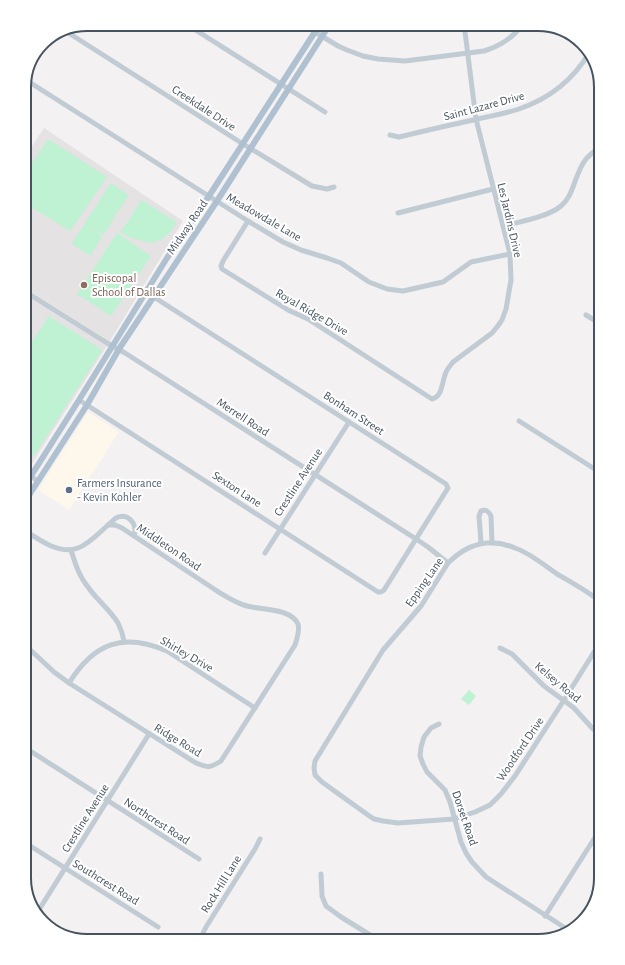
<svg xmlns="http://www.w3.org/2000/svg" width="625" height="965" font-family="'Alegreya Sans',sans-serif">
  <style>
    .commercial { fill: #fdf8eb }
    .education { fill: #e4e2e3 }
    .green { fill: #bef2d2 }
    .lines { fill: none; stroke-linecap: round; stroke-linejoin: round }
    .minor { stroke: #c1cbd3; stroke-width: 5 }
    .major { stroke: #afc0d0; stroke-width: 6 }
    .education-dot { fill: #8d6e63; stroke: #fff; stroke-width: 1.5 }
    .service-dot { fill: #5c6f8a; stroke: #fff; stroke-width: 1.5 }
    .labels { text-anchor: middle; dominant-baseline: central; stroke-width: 4; stroke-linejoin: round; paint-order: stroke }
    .street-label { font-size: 12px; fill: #47545f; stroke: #fff }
    .education-label { font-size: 12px; fill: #785e54; stroke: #fff; text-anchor: start }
    .service-label { font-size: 12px; fill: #4e5e75; stroke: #fff; text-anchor: start }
    .rim { fill: none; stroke: #47545f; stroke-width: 2 }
  </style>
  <rect width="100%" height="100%" fill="#f3f1f1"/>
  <!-- commercial -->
  <polygon class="commercial" points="88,412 119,432 69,510 38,490"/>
  <!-- education -->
  <polygon class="education" points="44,128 183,221 105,349 24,476 24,158"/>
  <!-- green -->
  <g class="green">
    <polygon points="48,139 107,177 70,231 24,203 24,175"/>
    <polygon points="110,184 112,184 127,194 128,196 117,213 115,214 110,211 114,214 115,217 104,234 102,234 89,227 101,235 102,237 91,255 89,255 73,245 72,243 84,225 86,225 85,222 97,205 99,204 98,202"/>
    <polygon points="141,201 144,201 151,206 175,221 176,224 171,231 162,239 152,243 131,238 120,232 129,220 139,203"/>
    <polygon points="117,233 151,256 111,316 77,294"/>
    <polygon points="49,316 102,350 34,456 24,450 24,353"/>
    <polygon points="469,690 476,696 469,705 461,699"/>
  </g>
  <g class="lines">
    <!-- minor -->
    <g class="minor">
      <polyline points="186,24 325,112"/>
      <polyline points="67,32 243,144 312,186 327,189 334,187"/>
      <path d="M315 32 338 46 347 50 363 56 378 59 405 61 484 51C500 46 513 38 523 24"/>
      <polyline points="26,80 248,221 283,242 301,250 327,258 341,263 369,282 387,289 403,291 443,282 471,262 510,254"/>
      <path d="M390 135 399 137C424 131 449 125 474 120 489 116 504 114 519 109 548 99 573 80 589 53"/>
      <polyline points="398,213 493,189"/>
      <path d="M248 221 223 261 221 266 222 269 288 310 308 319 432 399C442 397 442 383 445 375 446 370 450 366 453 362L492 333 497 327 502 320 506 309 511 280 510 254 476 119 464 24"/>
      <path d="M503 226C519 222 548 217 561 206 571 198 573 185 578 174 580 169 583 162 587 158 591 153 597 150 601 146"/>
      <polyline points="24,291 107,343 125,353 416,539 428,547 448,563"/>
      <polyline points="586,315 601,324"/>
      <polyline points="79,400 378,592 381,592 384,590 448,488 446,484 146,292"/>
      <polyline points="519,421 601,473"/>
      <polyline points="24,472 38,481"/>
      <path d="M108 525C111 523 113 520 116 518 128 512 138 524 134 536"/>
      <path d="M481 543 479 516 481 511C485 509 489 511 491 516L492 543"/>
      <path d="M71 550C75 563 79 576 88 587 97 600 110 610 118 623 121 629 123 635 124 641"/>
      <polyline points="265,553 349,422"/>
      <path d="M601 641 564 700 515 776 501 794 490 805 475 812 454 819 398 823 383 821 374 819 368 815 322 782 315 775 314 768 315 761 383 650 421 606 448 563C467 544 490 537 515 548 530 553 544 565 557 574 571 582 589 592 601 602"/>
      <path d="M24 644 54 672 69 683 196 763C208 768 210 768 221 761L295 645C297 639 300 630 298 624 291 608 262 610 247 606 236 603 227 597 217 591L122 528 115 525H108C99 533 89 544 78 548 60 555 39 540 24 530"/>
      <polyline points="500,648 512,654 544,686 574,708 593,729 601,734"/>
      <path d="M69 683C94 643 123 632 167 651L255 708"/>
      <polyline points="439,724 431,728 424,737 421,747 420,756 423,764 427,772 445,790 450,802 461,842 466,853 472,862 486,877 570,931"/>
      <polyline points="24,747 199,859"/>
      <polyline points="24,842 158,927"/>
      <polyline points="321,874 322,896 326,906 341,917 380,941"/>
      <polyline points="37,913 149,734"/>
      <polyline points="545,916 601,828"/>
      <polyline points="199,941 206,927 255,849 260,839"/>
    </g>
    <!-- major -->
    <g class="major">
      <polyline points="24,487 79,400 167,258 209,196 320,24"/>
      <polyline points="24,503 87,405 119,349 217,201 330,24"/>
    </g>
  </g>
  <!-- markers -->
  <circle class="education-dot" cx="84" cy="285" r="4"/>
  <circle class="service-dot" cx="69" cy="490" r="4"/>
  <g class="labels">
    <!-- street labels -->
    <g class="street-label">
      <text transform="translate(484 106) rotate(-15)">Saint Lazare Drive</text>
      <text transform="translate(204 108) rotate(33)">Creekdale Drive</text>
      <text transform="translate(264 217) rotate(30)">Meadowdale Lane</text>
      <text transform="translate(510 220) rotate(77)">Les Jardins Drive</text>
      <text transform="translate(187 227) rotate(-56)">Midway Road</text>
      <text transform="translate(312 312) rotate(30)">Royal Ridge Drive</text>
      <text transform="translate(354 413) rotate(33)">Bonham Street</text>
      <text transform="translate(243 417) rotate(33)">Merrell Road</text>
      <text transform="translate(298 482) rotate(-57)">Crestline Avenue</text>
      <text transform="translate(237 489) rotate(33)">Sexton Lane</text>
      <text transform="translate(169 547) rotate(34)">Middleton Road</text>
      <text transform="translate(424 582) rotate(-55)">Epping Lane</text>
      <text transform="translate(187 654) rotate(30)">Shirley Drive</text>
      <text transform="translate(558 682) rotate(40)">Kelsey Road</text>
      <text transform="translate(178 740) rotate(31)">Ridge Road</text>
      <text transform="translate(520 749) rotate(-56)">Woodford Drive</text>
      <text transform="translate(85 818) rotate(-58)">Crestline Avenue</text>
      <text transform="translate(465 818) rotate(71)">Dorset Road</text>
      <text transform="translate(157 821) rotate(33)">Northcrest Road</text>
      <text transform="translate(106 882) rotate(32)">Southcrest Road</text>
      <text transform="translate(221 884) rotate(-58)">Rock Hill Lane</text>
    </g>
    <!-- education labels -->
    <g class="education-label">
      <text x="92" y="278">Episcopal<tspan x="92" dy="14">School of Dallas</tspan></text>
    </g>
    <!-- service labels -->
    <g class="service-label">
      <text x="77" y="483">Farmers Insurance<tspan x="77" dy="14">- Kevin Kohler</tspan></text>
    </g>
  </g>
  <!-- crop -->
  <path d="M0 0H625V965H0ZM87 31H538A56 56 0 0 1 594 87V878A56 56 0 0 1 538 934H87A56 56 0 0 1 31 878V87A56 56 0 0 1 87 31Z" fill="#fff" fill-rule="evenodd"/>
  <path class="rim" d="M87 31H538A56 56 0 0 1 594 87V878A56 56 0 0 1 538 934H87A56 56 0 0 1 31 878V87A56 56 0 0 1 87 31Z"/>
</svg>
